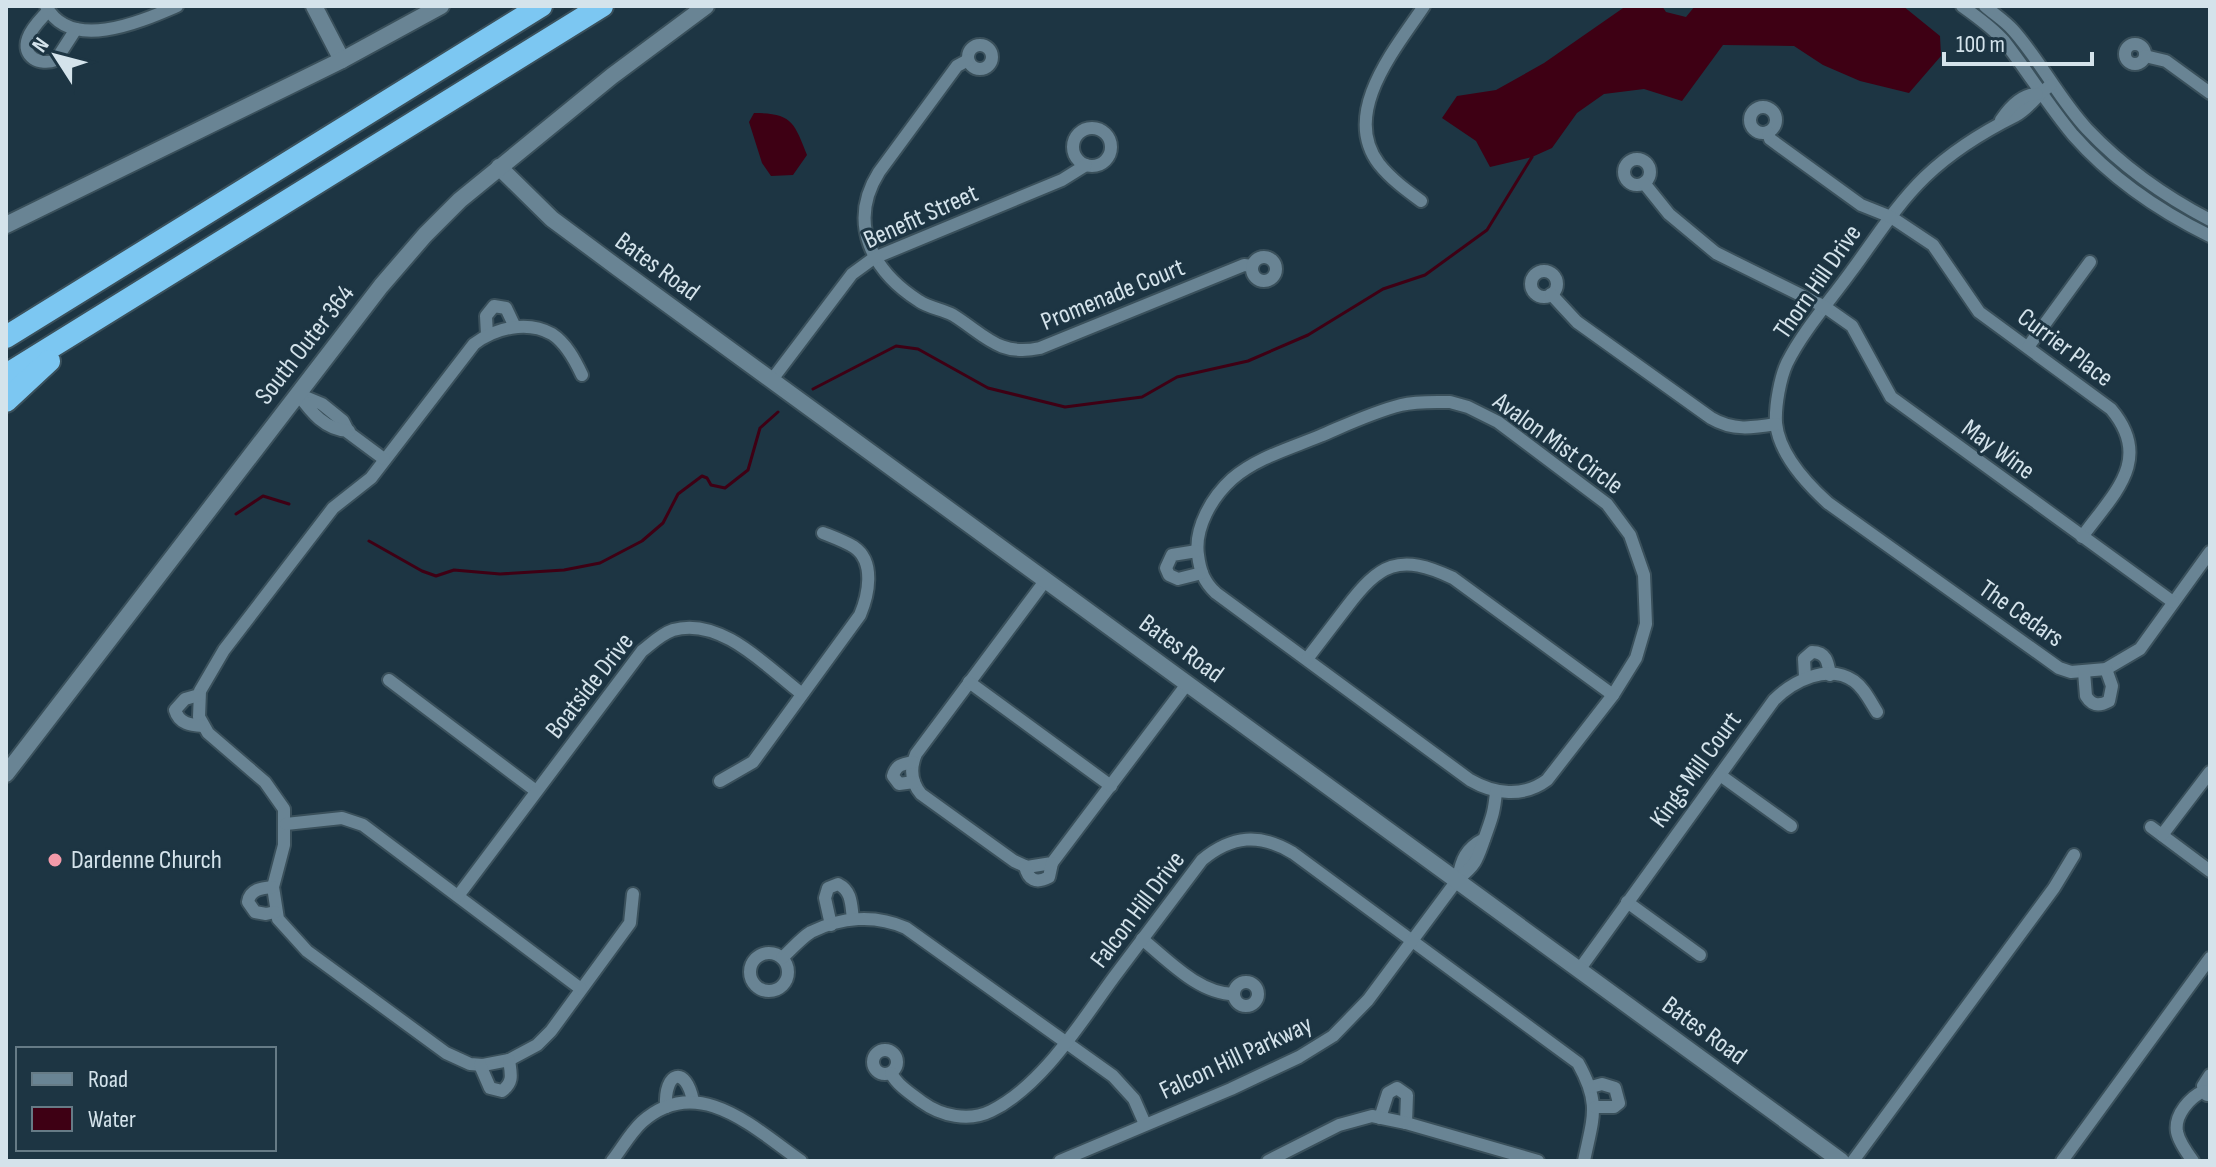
<svg xmlns="http://www.w3.org/2000/svg" width="2216" height="1167" font-family="'Sofia Sans Condensed',sans-serif">
  <style>
    .water { fill: #3e0014 }
    .lines { fill: none; stroke-linecap: round; stroke-linejoin: round }
    .stream { stroke: #3e0014; stroke-width: 3 }
    .street-casing { stroke: #3a505b; stroke-width: 16 }
    .secondary-casing { stroke: #3a505b; stroke-width: 20 }
    .highway-casing { stroke: #3a505b; stroke-width: 26 }
    .street { stroke: #698494; stroke-width: 12 }
    .secondary { stroke: #698494; stroke-width: 16 }
    .highway { stroke: #7cc7f2; stroke-width: 22 }
    .poi-dot { fill: #f39aa9; stroke: #1d3543; stroke-width: 3 }
    .labels { text-anchor: middle; dominant-baseline: central; stroke-width: 6; stroke-linejoin: round; paint-order: stroke }
    .street-label { font-size: 26px; fill: #d4e3eb; stroke: #1d3543 }
    .poi-label { font-size: 26px; fill: #d4e3eb; stroke: #1d3543; text-anchor: start }
  </style>
  <rect width="100%" height="100%" fill="#1d3543"/>
  <!-- water -->
  <g class="water">
    <polygon points="1626,6 1662,6 1666,12 1686,17 1695,6 1903,6 1940,36 1941,56 1909,93 1860,81 1823,65 1794,46 1723,45 1682,101 1644,89 1604,94 1577,113 1552,148 1532,157 1490,167 1476,141 1442,118 1457,96 1496,90 1544,63"/>
    <path d="M754 113C792 113 794 122 807 155L793 175 771 176 762 163 749 122Z"/>
  </g>
  <g class="lines">
    <!-- stream -->
    <g class="stream">
      <polyline points="813,389 896,346 918,349 988,388 1065,407 1142,397 1177,377 1248,361 1308,335 1383,289 1425,275 1487,230 1532,157"/>
      <polyline points="236,514 263,496 289,504"/>
      <polyline points="369,541 422,571 436,576 454,570 500,574 564,570 600,563 642,541 663,523 678,494 702,476 707,478 711,485 725,488 748,470 760,428 778,412"/>
    </g>
    <defs>
      <g id="street">
        <path d="M46 6C71 53 142 21 177 6"/>
        <path d="M1962 6C1976 16 1993 28 2004 41 2028 72 2048 105 2073 135 2111 178 2159 211 2210 236"/>
        <path d="M1985 6C1994 14 2005 21 2013 30 2040 60 2059 99 2087 129 2123 167 2164 196 2210 220"/>
        <path d="M48 11C41 19 32 27 28 38 21 57 40 66 56 60L76 29"/>
        <circle cx="2135" cy="54" r="10"/>
        <circle cx="980" cy="57" r="12"/>
        <polyline points="2145,56 2166,61 2210,93"/>
        <path d="M968 60 957 66 879 172C847 223 872 271 919 301 929 308 942 309 953 315 985 335 999 357 1040 348L1244 265 1252 266"/>
        <path d="M2051 85C2037 94 2030 108 2015 116 1983 132 1951 152 1925 177 1896 205 1874 241 1850 273 1829 302 1803 331 1787 363 1780 378 1775 406 1776 423 1779 454 1806 483 1828 503L2059 668 2071 672 2106 669 2140 649 2210 552"/>
        <circle cx="1763" cy="120" r="13"/>
        <path d="M2001 120C2009 108 2022 94 2037 94"/>
        <circle cx="1092" cy="147" r="19"/>
        <path d="M1768 132 1770 139 1861 205 1891 217 1933 245 1979 312 2111 409C2154 460 2113 494 2082 537"/>
        <circle cx="1637" cy="172" r="13"/>
        <polyline points="1644,183 1669,214 1716,253 1825,307 1852,326 1891,397 2173,602"/>
        <path d="M1421 201C1406 190 1391 179 1379 164 1340 113 1396 48 1424 6"/>
        <circle cx="1264" cy="269" r="12"/>
        <circle cx="1544" cy="284" r="13"/>
        <path d="M1551 294 1577 322 1711 418C1733 431 1752 428 1776 424"/>
        <polyline points="487,335 486,316 494,306 506,308 515,327"/>
        <polyline points="2028,347 2090,262"/>
        <path d="M582 375C575 360 566 343 552 334 527 320 495 328 474 344L371 478 333 508 224 650 200 691 199 717 208 733 265 782 284 809V845L273 887 278 919 307 951 446 1053 470 1064 483 1065 509 1060 537 1045 551 1031 630 923 633 894"/>
        <polyline points="771,381 852,274 874,258 1062,180 1086,165"/>
        <polyline points="298,394 322,404 343,421 349,433 384,459"/>
        <path d="M298 394C311 412 325 430 349 431"/>
        <path d="M1450 402 1468 407 1498 422 1607 504 1630 535 1644 575 1646 624 1636 658 1613 695 1547 780C1523 798 1494 794 1470 780L1216 593C1204 582 1200 571 1198 555 1194 528 1212 497 1232 479 1256 458 1291 448 1320 436 1346 425 1373 412 1401 405 1417 401 1433 402 1450 402Z"/>
        <polyline points="1197,551 1172,555 1166,568 1169,575 1178,579 1202,573"/>
        <path d="M1045 581 916 754C910 768 911 782 921 794L1014 861 1027 867 1052 863 1187 684"/>
        <path d="M1307 659C1320 642 1333 625 1346 608 1379 564 1399 552 1453 578L1613 695"/>
        <path d="M2084 672 2086 696C2092 706 2100 706 2109 701L2112 686 2106 669"/>
        <path d="M1805 677 1804 659 1812 652C1827 652 1828 663 1830 675"/>
        <polyline points="389,680 536,791"/>
        <polyline points="969,682 1111,786"/>
        <path d="M199 695 185 699 175 710C179 724 191 725 203 726"/>
        <path d="M913 762C902 764 896 765 893 776L899 784 914 782"/>
        <polyline points="1720,775 1791,826"/>
        <path d="M720 781 753 762 860 615C868 596 876 562 854 547 844 541 833 537 823 533"/>
        <polyline points="286,824 342,818 363,825 581,989"/>
        <polyline points="2151,827 2210,871"/>
        <polyline points="2162,835 2210,772"/>
        <path d="M1025 866C1028 880 1036 884 1049 877L1052 863"/>
        <path d="M1458 879C1461 860 1466 848 1484 839"/>
        <path d="M273 887C262 888 250 889 248 902L255 912 266 914 275 912"/>
        <path d="M458 896 642 651C651 644 661 634 673 630 721 616 768 668 802 694"/>
        <polyline points="1627,902 1700,955"/>
        <path d="M831 925 825 898 828 888 838 884C852 891 851 904 853 919"/>
        <path d="M1142 939C1168 960 1199 994 1234 994"/>
        <circle cx="769" cy="972" r="19"/>
        <path d="M782 958C791 950 801 938 811 932 841 917 875 914 906 928L1113 1076 1134 1099 1145 1124"/>
        <path d="M1579 970 1774 700C1793 681 1828 663 1854 681 1864 688 1870 701 1877 712"/>
        <circle cx="1246" cy="994" r="12"/>
        <circle cx="885" cy="1062" r="12"/>
        <path d="M480 1065 490 1088 502 1091C514 1082 511 1074 509 1060"/>
        <path d="M891 1073C897 1085 911 1094 922 1102 941 1116 969 1122 991 1111 1042 1086 1081 1022 1114 977 1143 938 1173 899 1202 860 1232 835 1260 833 1293 853L1578 1063C1601 1104 1593 1117 1584 1161"/>
        <polyline points="1591,1087 1602,1084 1615,1088 1619,1103 1614,1107 1595,1107"/>
        <polyline points="2207,1095 2203,1086 2210,1075"/>
        <path d="M666 1107C664 1071 686 1065 693 1101"/>
        <polyline points="1380,1118 1388,1093 1397,1088 1407,1095 1406,1123"/>
        <path d="M612 1161C622 1148 631 1132 642 1122 698 1072 755 1129 801 1161"/>
        <path d="M1060 1161 1231 1089 1299 1057 1333 1036 1368 1000 1458 879C1477 864 1477 859 1485 837 1492 817 1494 813 1496 792"/>
        <polyline points="1268,1161 1339,1125 1372,1116 1406,1123 1538,1161"/>
        <polyline points="1853,1161 2054,888 2074,855"/>
        <polyline points="2062,1161 2210,958"/>
        <path d="M2193 1161C2187 1153 2179 1142 2177 1132 2174 1115 2190 1097 2204 1091"/>
      </g>
      <g id="secondary">
        <polyline points="314,6 342,60"/>
        <polyline points="499,167 552,219 618,268 1841,1161"/>
        <polyline points="6,225 342,60 441,6"/>
        <polyline points="6,774 381,286 425,235 460,200 612,76 706,6"/>
      </g>
      <g id="highway">
        <polyline points="6,337 541,6"/>
        <polyline points="6,375 602,6"/>
        <polyline points="6,401 49,361"/>
      </g>
    </defs>
    <!-- street casing -->
    <use href="#street" class="street-casing"/>
    <!-- secondary casing -->
    <use href="#secondary" class="secondary-casing"/>
    <!-- highway casing -->
    <use href="#highway" class="highway-casing"/>
    <!-- street -->
    <use href="#street" class="street"/>
    <!-- secondary -->
    <use href="#secondary" class="secondary"/>
    <!-- highway -->
    <use href="#highway" class="highway"/>
  </g>
  <!-- markers -->
  <circle class="poi-dot" cx="55" cy="860" r="8"/>
  <g class="labels">
    <!-- street labels -->
    <g class="street-label">
      <text transform="translate(921 217) rotate(-24)">Benefit Street</text>
      <text transform="translate(657 267) rotate(36)">Bates Road</text>
      <text transform="translate(1818 282) rotate(-55)">Thorn Hill Drive</text>
      <text transform="translate(1113 295) rotate(-22)">Promenade Court</text>
      <text transform="translate(305 345) rotate(-52)">South Outer 364</text>
      <text transform="translate(2065 348) rotate(37)">Currier Place</text>
      <text transform="translate(1558 444) rotate(36)">Avalon Mist Circle</text>
      <text transform="translate(1998 450) rotate(36)">May Wine</text>
      <text transform="translate(2021 614) rotate(35)">The Cedars</text>
      <text transform="translate(1181 649) rotate(36)">Bates Road</text>
      <text transform="translate(590 686) rotate(-52)">Boatside Drive</text>
      <text transform="translate(1696 770) rotate(-54)">Kings Mill Court</text>
      <text transform="translate(1138 910) rotate(-53)">Falcon Hill Drive</text>
      <text transform="translate(1704 1031) rotate(36)">Bates Road</text>
      <text transform="translate(1236 1058) rotate(-25)">Falcon Hill Parkway</text>
    </g>
    <!-- poi labels -->
    <g class="poi-label">
      <text x="71" y="860">Dardenne Church</text>
    </g>
  </g>
  <!-- border -->
  <rect width="2216" height="1167" fill="none" stroke="#d4e3eb" stroke-width="16"/>
  <!-- legend -->
  <rect x="16" y="1047" width="260" height="104" fill="#1d3543" stroke="#667b86" stroke-width="2"/>
  <rect x="32" y="1073" width="40" height="12" fill="#698494" stroke="#667b86" stroke-width="2"/>
  <text x="88" y="1087" font-size="24" fill="#d4e3eb">Road</text>
  <rect x="32" y="1107" width="40" height="24" fill="#3e0014" stroke="#667b86" stroke-width="2"/>
  <text x="88" y="1127" font-size="24" fill="#d4e3eb">Water</text>
  <!-- north arrow -->
  <g transform="translate(56 56) rotate(306)" stroke="#1d3543" stroke-width="6" paint-order="stroke">
  <path d="M0-6L14 30L0 20L-14 30Z" fill="#d4e3eb"/>
  <text y="-12" font-size="22" font-weight="bold" text-anchor="middle" fill="#d4e3eb">N</text>
  </g>
  <!-- scale -->
  <path d="M1944 52v12h148v-12" fill="none" stroke="#d4e3eb" stroke-width="4"/>
  <text x="1956" y="52" font-size="24" fill="#d4e3eb" stroke="#1d3543" stroke-width="6" paint-order="stroke">100 m</text>
</svg>
